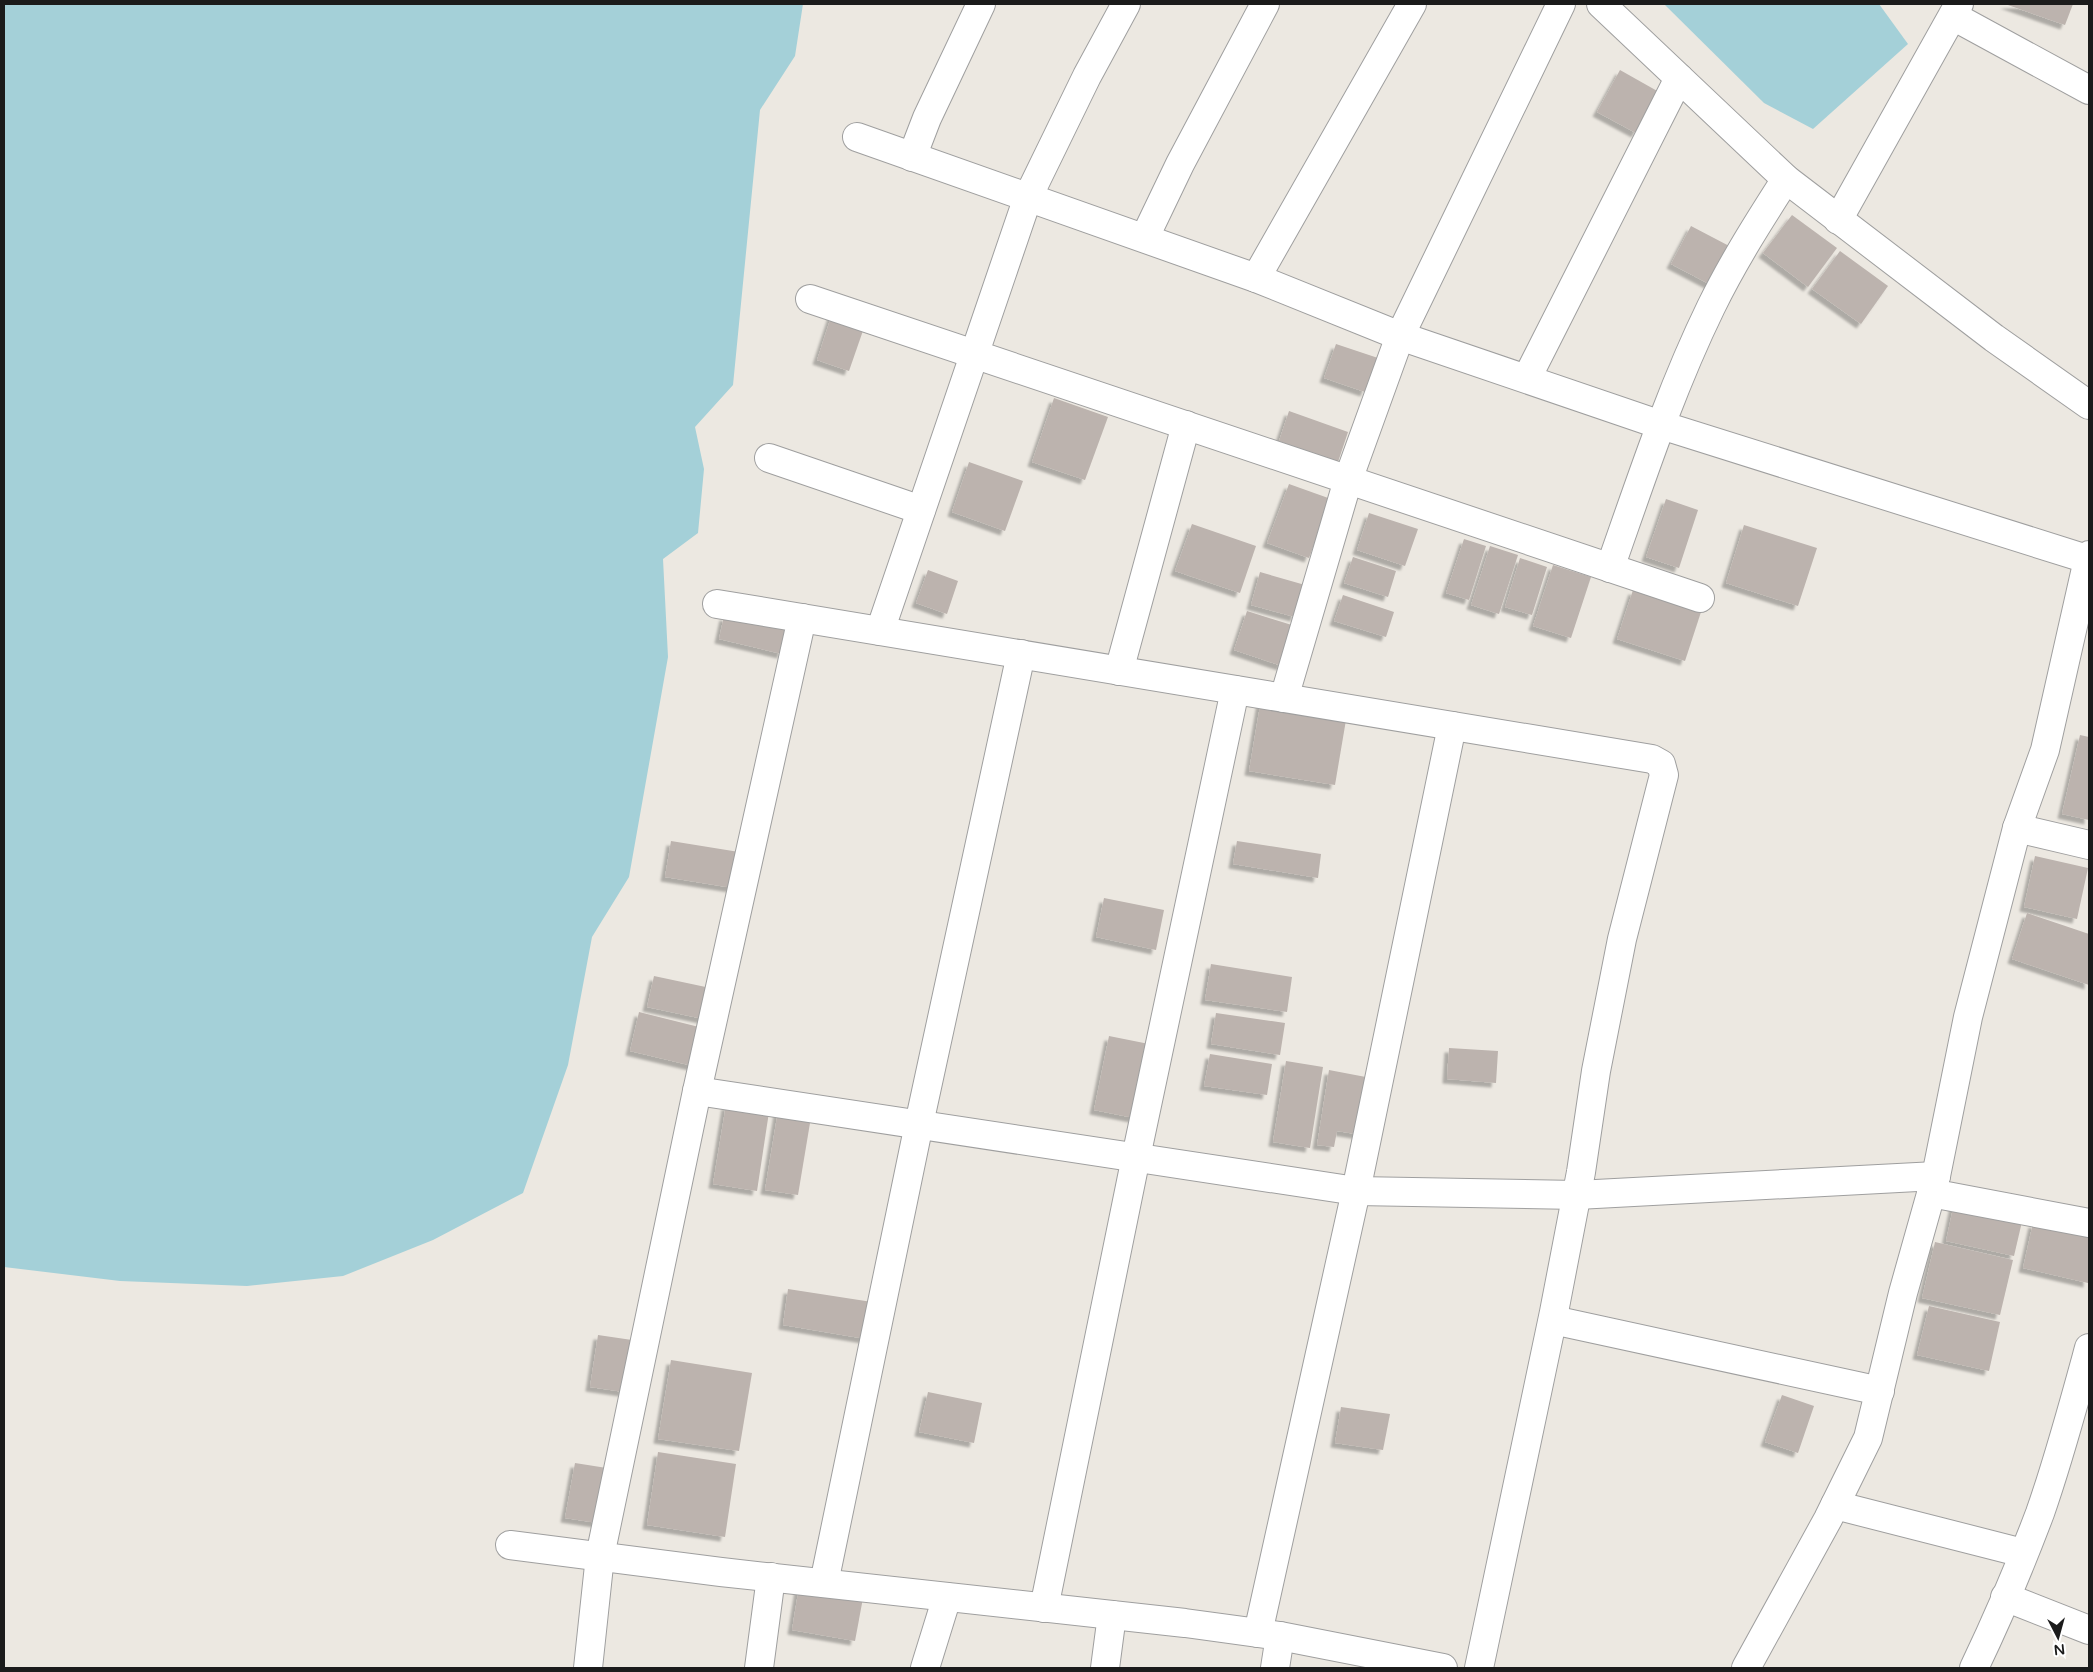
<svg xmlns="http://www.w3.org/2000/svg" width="2093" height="1672" font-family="'Varela Round',sans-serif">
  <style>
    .water { fill: #a4d0d8 }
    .building { fill: #bcb3ae; filter: url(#shadow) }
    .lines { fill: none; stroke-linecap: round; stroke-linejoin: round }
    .minor-casing { stroke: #9f9f9f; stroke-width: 30 }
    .minor { stroke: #fff; stroke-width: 28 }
  </style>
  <defs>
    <filter id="shadow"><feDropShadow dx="-4.5" dy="4.5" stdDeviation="1" flood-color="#0004"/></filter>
  </defs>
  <rect width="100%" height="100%" fill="#ece8e1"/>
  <!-- water -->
  <g class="water">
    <polygon points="4,4 803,4 795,56 760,110 733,385 695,427 704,469 698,533 663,559 668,657 629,877 592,937 568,1065 523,1193 433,1240 343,1276 247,1286 120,1281 4,1267"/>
    <polygon points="1664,4 1879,4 1908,44 1813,129 1764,103"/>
  </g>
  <!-- building -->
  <g class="building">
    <polygon points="2005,4 2073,4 2065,25"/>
    <polygon points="1620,70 1659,92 1636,133 1597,112"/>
    <polygon points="1792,215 1837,248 1808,287 1763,253"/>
    <polygon points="1691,226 1733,248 1713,286 1671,264"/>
    <polygon points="1840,251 1888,286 1861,324 1812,289"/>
    <polygon points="833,311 866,322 849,371 817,360"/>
    <polygon points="1336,344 1378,358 1365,392 1324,378"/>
    <polygon points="1054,398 1108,417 1085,480 1032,462"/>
    <polygon points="1289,411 1348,432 1338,462 1279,441"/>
    <polygon points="969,462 1023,481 1005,531 952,512"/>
    <polygon points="1289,484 1331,499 1309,558 1267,543"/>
    <polygon points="1666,499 1698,510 1679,568 1646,557"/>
    <polygon points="1369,513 1418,529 1405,566 1357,550"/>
    <polygon points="1192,524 1256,546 1240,593 1175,571"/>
    <polygon points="1744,525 1817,548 1798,606 1726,583"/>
    <polygon points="1464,539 1486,546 1469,600 1446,593"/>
    <polygon points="1490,546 1518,555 1499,614 1471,605"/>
    <polygon points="1353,557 1396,571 1388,597 1344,583"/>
    <polygon points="1520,558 1547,567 1532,615 1505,607"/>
    <polygon points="1553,565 1591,577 1571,638 1533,626"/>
    <polygon points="928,570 958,581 947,614 916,603"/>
    <polygon points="1260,572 1305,585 1295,617 1251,605"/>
    <polygon points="1633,590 1701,612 1685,661 1617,639"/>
    <polygon points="1343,595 1394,612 1386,637 1334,621"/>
    <polygon points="1247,611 1295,626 1282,666 1234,650"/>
    <polygon points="724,616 787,630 782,654 719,639"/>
    <polygon points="1261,700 1347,714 1335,785 1249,771"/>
    <polygon points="2080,735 2089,737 2089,820 2062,814"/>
    <polygon points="671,841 739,852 733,888 665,877"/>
    <polygon points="1237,841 1321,854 1318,878 1233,864"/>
    <polygon points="2035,856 2088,868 2077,919 2024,907"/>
    <polygon points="1104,898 1164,910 1156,950 1096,937"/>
    <polygon points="2027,913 2089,934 2089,985 2012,959"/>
    <polygon points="1211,964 1292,977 1287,1012 1205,1000"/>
    <polygon points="654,976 715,989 708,1020 647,1007"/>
    <polygon points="639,1012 703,1028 693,1066 630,1051"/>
    <polygon points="1216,1013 1285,1023 1280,1055 1211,1044"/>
    <polygon points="1109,1036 1154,1045 1139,1119 1094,1110"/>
    <polygon points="1449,1048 1498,1051 1496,1083 1447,1079"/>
    <polygon points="1210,1054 1272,1064 1267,1095 1204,1086"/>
    <polygon points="1286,1061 1323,1067 1310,1148 1273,1142"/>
    <polygon points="1329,1070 1371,1078 1362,1135 1337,1131 1334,1147 1317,1145"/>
    <polygon points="726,1105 769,1112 757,1191 713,1184"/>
    <polygon points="778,1111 811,1117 798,1195 765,1190"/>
    <polygon points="1955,1199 2024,1213 2014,1256 1946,1241"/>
    <polygon points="2033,1223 2089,1235 2088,1283 2023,1268"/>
    <polygon points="1935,1242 2013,1260 2000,1315 1922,1298"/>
    <polygon points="788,1289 872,1302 866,1339 783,1325"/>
    <polygon points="1929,1306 2000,1322 1989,1371 1917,1355"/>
    <polygon points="598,1335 632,1340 624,1392 590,1387"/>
    <polygon points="671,1360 752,1373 739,1451 658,1439"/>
    <polygon points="928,1392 982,1403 974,1443 919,1432"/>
    <polygon points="1782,1395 1814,1406 1798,1453 1765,1442"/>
    <polygon points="1341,1407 1390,1414 1383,1450 1335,1443"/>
    <polygon points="658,1452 736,1464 725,1537 647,1525"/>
    <polygon points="575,1463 613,1469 604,1524 565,1518"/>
    <polygon points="799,1587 863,1598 855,1641 792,1630"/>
  </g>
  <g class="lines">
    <defs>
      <g id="minor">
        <polyline points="1601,4 1786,179 1994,338 2089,405"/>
        <polyline points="1953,16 2089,90"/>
        <polyline points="857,137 1256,278 1400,336 1661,425 2087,559"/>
        <polyline points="912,157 927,118 981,4"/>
        <polyline points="1838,220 1959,4"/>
        <polyline points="1145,237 1180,164 1265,4"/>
        <polyline points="1256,278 1412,4"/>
        <polyline points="810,299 1700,598"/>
        <polyline points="1527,378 1679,78"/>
        <polyline points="769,458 921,510"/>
        <path d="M1610 568C1641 480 1670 391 1711 307 1733 262 1759 221 1786 179"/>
        <polyline points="717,604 1652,759 1661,764 1664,775 1622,939 1596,1071 1581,1172 1554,1312 1479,1668"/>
        <polyline points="880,631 1028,197 1087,76 1126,4"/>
        <polyline points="1119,671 1186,425"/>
        <polyline points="1284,698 1348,480 1400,336 1561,4"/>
        <polyline points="2017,828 2089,845"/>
        <polyline points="697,1091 1356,1191 1577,1195 1936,1176"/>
        <polyline points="1931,1193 2089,1223"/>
        <polyline points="1553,1320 1880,1391"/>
        <polyline points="1835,1505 2023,1553"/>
        <polyline points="510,1545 721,1572 1185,1623 1280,1636 1443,1668"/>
        <polyline points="824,1583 919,1124 1021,654"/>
        <polyline points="2005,1597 2089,1630"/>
        <polyline points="1044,1608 1136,1157 1235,690"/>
        <polyline points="1258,1633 1356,1191 1452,726"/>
        <polyline points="588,1668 600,1556 697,1091 802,618"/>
        <polyline points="759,1668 771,1577"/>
        <polyline points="925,1668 947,1597"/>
        <polyline points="1105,1668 1112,1615"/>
        <polyline points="1275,1668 1280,1636"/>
        <polyline points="1746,1668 1828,1519 1868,1438 1903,1293 1936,1176 1968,1017 2017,828 2045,750 2089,555"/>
        <path d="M1974 1668C1998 1618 2020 1566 2040 1513 2059 1459 2074 1403 2089 1348"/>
      </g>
    </defs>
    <!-- minor casing -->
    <use href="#minor" class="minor-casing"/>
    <!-- minor -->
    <use href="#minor" class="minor"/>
  </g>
  <!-- border -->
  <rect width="2093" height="1672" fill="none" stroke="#1b1b1b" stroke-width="10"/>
  <!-- north arrow -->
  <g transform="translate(2058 1637) rotate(174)" stroke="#ffffff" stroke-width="4" paint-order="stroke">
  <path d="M0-4L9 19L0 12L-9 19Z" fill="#1b1b1b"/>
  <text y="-8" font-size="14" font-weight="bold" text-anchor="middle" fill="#1b1b1b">N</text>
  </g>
</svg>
